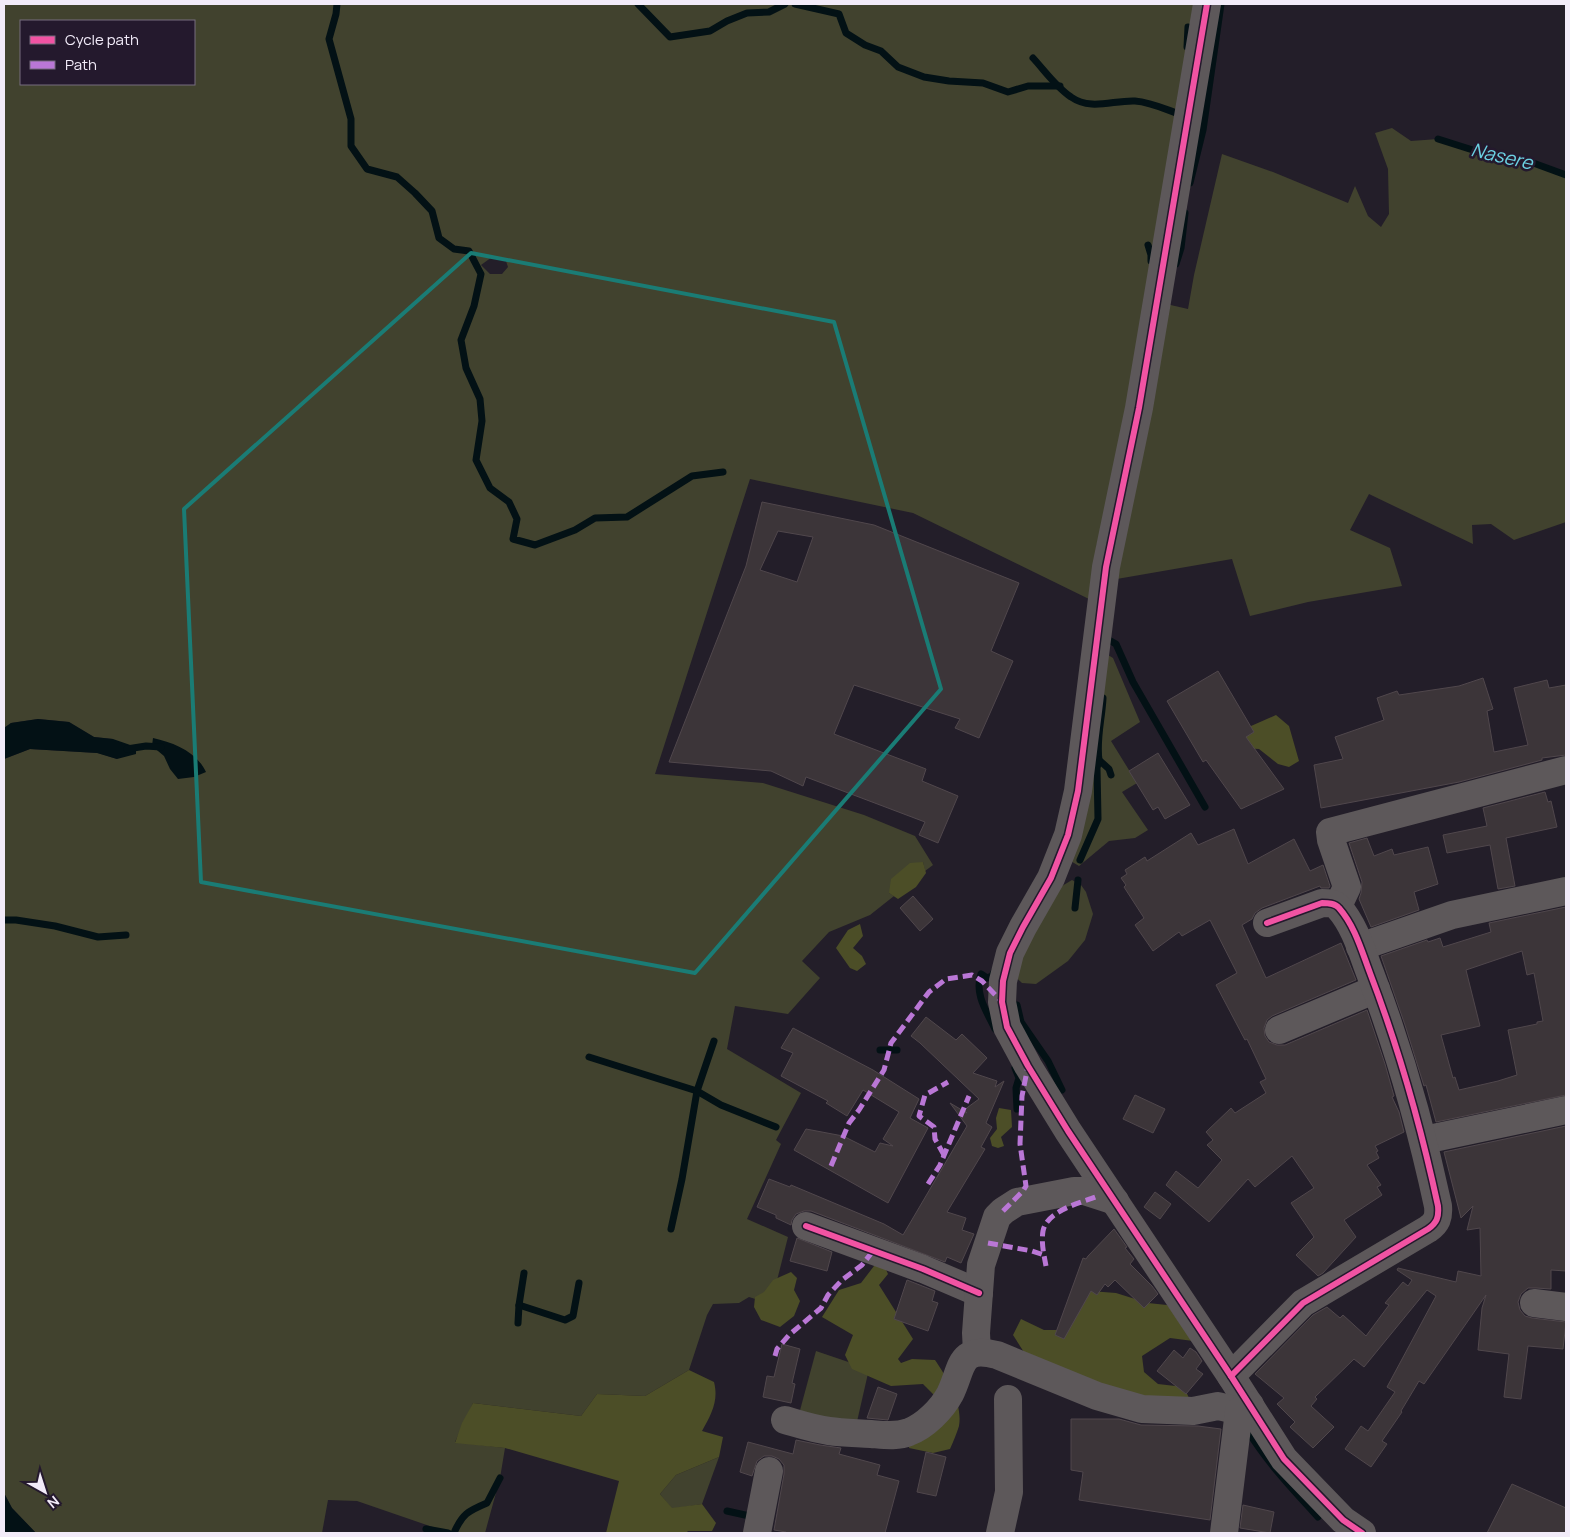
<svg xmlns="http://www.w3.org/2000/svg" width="1570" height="1537" font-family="Manrope,sans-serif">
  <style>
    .green { fill: #41422e; fill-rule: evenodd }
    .forest { fill: #4c4e27 }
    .water { fill: #031115 }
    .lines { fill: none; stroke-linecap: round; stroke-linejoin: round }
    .stream { stroke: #031115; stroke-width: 7 }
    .building { fill: #3c3539; stroke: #50474c; fill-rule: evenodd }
    .minor { stroke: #5d585a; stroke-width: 28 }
    .quiet { stroke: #ba77d6; stroke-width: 5; stroke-dasharray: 10 5; stroke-linecap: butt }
    .cycleway-casing { stroke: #24192d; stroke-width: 9 }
    .cycleway { stroke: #f153a3; stroke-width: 6 }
    .marked { fill: none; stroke: #1a7c75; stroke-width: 4; stroke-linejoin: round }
    .labels { text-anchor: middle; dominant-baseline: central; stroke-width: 5; stroke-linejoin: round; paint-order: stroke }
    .water-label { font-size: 19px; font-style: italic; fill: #6bd0e1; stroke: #24192d }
  </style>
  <rect width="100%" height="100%" fill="#231e29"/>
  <!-- green -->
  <g class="green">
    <path d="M4 4H1197L1113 492 1097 543 1091 600 913 513 750 479 655 774 763 783 864 815 915 836 933 865 925 871 923 862 889 893 894 896 870 915 829 932 802 961 820 978 788 1014 735 1006 727 1049 801 1093 776 1140 781 1144 747 1219 788 1237 771 1304 749 1297 739 1303 713 1304 707 1315 689 1370 645 1396 597 1394 581 1416 473 1403 455 1442 505 1448 500 1478 485 1533H450L357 1501 328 1500 322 1533H36L12 1508 4 1493V759L30 749 98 753 117 759 113 739 94 737 69 722 38 719 11 723 4 728ZM21 21H194V84H21ZM492 257 505 258 508 267 502 274H490L481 265Z"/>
    <polygon points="1392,128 1411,141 1438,139 1498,158 1525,160 1566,175 1566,522 1514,540 1491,524 1472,525 1473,544 1369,494 1350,530 1390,548 1402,586 1308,602 1250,616 1232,559 1111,580 1162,303 1188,309 1194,275 1222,154 1273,172 1348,203 1355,186 1368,216 1381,227 1389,214 1388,169 1375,133"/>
    <polygon points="1108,655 1113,658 1140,722 1111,741 1137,783 1122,792 1148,830 1135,838 1109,841 1079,866 1069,860"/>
    <polygon points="1072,880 1081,885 1086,892 1093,914 1085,940 1068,961 1036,984 1022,983 1012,974 1052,892"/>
    <polygon points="816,1351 869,1369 856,1426 799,1414"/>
    <polygon points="719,1457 702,1504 672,1509 660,1494 676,1475"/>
  </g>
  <!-- forest -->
  <g class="forest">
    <polygon points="1276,715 1289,726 1299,761 1289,767 1278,764 1259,749 1240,748 1235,741 1251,726"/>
    <polygon points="923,862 926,873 916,887 898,899 889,893 891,879 910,863"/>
    <polygon points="860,924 863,936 853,948 862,956 866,964 857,971 850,968 836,948 848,930"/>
    <polygon points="999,1108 1011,1110 1012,1127 1001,1137 1004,1146 998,1148 992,1146 990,1138 997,1129 996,1118"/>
    <path d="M883 1263 888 1274 879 1285 913 1339 898 1359 901 1363 912 1359 935 1360C947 1378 963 1403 959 1426 957 1433 953 1442 950 1449L933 1453 909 1448 910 1438 934 1395 923 1384 891 1386 852 1369 845 1355 853 1335 822 1317 839 1290 861 1283 874 1266Z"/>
    <polygon points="791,1272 797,1278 794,1290 800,1301 794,1316 780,1327 761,1320 754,1307 755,1297 764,1292 773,1280"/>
    <polygon points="1090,1291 1116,1293 1148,1303 1167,1305 1198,1333 1201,1342 1170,1338 1142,1356 1144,1372 1158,1384 1184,1387 1189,1398 1156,1405 1027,1357 1013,1335 1021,1319 1044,1330 1068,1330"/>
    <path d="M689 1370 714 1382C719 1401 711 1415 702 1431L723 1437 719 1457 676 1475 660 1494 672 1508 702 1504 716 1523 712 1531H688L686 1533H606L619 1481 505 1448 455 1443 462 1423 473 1403 581 1416 597 1394 645 1396Z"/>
  </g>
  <!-- water -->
  <g class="water">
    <polygon points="38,719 69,722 94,737 113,739 136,747 136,754 117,759 97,753 30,749 4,759 4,728 11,723"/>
    <path d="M153 738C174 743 196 751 206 772L194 777 178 779 170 769 164 756 152 746Z"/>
    <polygon points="4,1493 12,1508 36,1533 4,1533"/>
  </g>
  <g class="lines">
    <!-- stream -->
    <g class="stream">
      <polyline points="337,4 336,14 329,39 351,119 351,146 367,169 397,177 415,193 432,211 439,238 454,249 469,251 481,274 474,306 461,340 466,368 480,399 482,421 476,460 490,488 509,502 517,519 513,539 535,545 575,530 595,518 627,517 692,476 723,472"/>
      <polyline points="638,4 670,37 710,31 727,21 747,13 769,12 785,4"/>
      <polyline points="795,4 839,14 846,33 865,45 881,51 898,67 924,77 949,81 983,83 1008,92 1028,86 1060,86"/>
      <polyline points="1187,47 1188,27"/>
      <path d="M1033 58C1045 71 1056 87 1071 97 1091 111 1113 100 1135 101 1150 102 1165 109 1179 114"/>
      <polyline points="1438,139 1498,158 1525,160 1566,175"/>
      <polyline points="1190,183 1203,130 1221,4"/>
      <polyline points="1148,245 1151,255 1151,261"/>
      <polyline points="1176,264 1181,248 1185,213"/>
      <polyline points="1107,639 1116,644 1133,682 1205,807"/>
      <path d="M1103 698C1102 719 1096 739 1099 760L1109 769 1111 775"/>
      <polyline points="127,749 146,746 161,747"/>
      <polyline points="1080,860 1098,819 1097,768 1099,760"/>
      <polyline points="1075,908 1078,880"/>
      <polyline points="4,920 16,920 55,926 98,937 126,935"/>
      <path d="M995 970 992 976 987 978 981 974C974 994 987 1012 995 1029"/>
      <polyline points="1017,1005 1021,1022 1048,1061 1062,1090"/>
      <polyline points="880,1050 897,1050"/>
      <polyline points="589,1057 697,1091 721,1105 776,1127"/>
      <polyline points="1015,1068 1019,1078 1016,1088 1017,1109"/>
      <polyline points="671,1229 682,1179 697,1091 714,1041"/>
      <polyline points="519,1305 565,1320 573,1316 579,1283"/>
      <polyline points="518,1323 519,1305 524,1273"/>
      <path d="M1246 1428C1266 1461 1292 1489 1318 1517"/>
      <polyline points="727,1511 754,1517"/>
      <polyline points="426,1529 448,1533"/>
      <path d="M454 1533C462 1514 468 1511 487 1503L500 1478"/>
    </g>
  </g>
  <!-- building -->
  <g class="building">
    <path d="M762 502 874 525 1019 583 991 651 1013 661 979 738 955 728 960 719 854 685 834 734 926 769 922 781 958 796 938 843 919 835 925 822 806 777 803 786 771 771 669 762 746 566ZM778 531 813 537 797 582 760 570Z"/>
    <polygon points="1218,671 1254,732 1246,737 1284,789 1241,809 1206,760 1203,762 1167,701"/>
    <polygon points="1483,678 1493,709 1487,711 1494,752 1528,745 1514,688 1547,680 1549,688 1566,685 1566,755 1542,758 1542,760 1459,782 1321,808 1314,765 1343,759 1335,737 1384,720 1377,698 1397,691 1399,695 1459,686"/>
    <polygon points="1158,753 1190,805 1165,819 1158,807 1153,810 1129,771"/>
    <polygon points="1545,792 1548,802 1551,801 1557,827 1506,838 1515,886 1498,889 1490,845 1447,853 1443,835 1487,826 1483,808"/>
    <polygon points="1234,829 1248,864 1294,839 1310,871 1323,865 1330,886 1329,888 1321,888 1320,886 1262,908 1255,913 1252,919 1242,925 1266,978 1341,943 1356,980 1272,1016 1267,1020 1264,1028 1265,1036 1269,1042 1277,1045 1285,1045 1367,1010 1385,1064 1394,1096 1392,1097 1399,1112 1404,1132 1375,1146 1378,1151 1376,1152 1379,1158 1367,1165 1381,1185 1377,1187 1382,1195 1344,1220 1356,1237 1323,1273 1318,1276 1296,1255 1314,1237 1291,1203 1314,1188 1292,1156 1255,1187 1248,1179 1209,1222 1166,1185 1176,1171 1198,1188 1222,1160 1207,1145 1213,1140 1206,1132 1231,1108 1235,1113 1266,1093 1260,1082 1266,1079 1247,1039 1245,1040 1216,985 1237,973 1210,920 1182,936 1179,932 1153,951 1135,925 1144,918 1124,887 1126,885 1121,878 1127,874 1125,870 1145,857 1147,861 1191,833 1198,845"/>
    <polygon points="1367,838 1374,856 1392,849 1394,855 1428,847 1438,884 1414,892 1419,910 1371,927 1359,899 1361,893 1362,882 1349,843"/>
    <polygon points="913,896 933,919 920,931 900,908"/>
    <path d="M1566 907V1095L1436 1122 1426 1085 1424 1086 1405 1025 1381 956 1427 940 1428 942 1440 938 1443 947 1491 932 1489 923ZM1522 951 1527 975 1534 973 1543 1021 1537 1022V1024L1508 1030 1517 1075 1498 1081 1459 1090 1455 1077 1453 1078 1441 1035 1480 1026 1466 970Z"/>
    <polygon points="926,1017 956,1040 962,1034 987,1058 973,1073 997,1081 995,1087 1004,1081 986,1123 992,1127 981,1147 985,1149 947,1212 966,1218 962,1230 974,1234 961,1263 947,1257 945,1262 811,1211 804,1211 796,1214 792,1220 791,1225 776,1218 776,1215 757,1207 769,1179 790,1187 791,1185 884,1224 903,1235 967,1126 950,1103 967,1113 964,1110 979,1099 920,1043 911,1036"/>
    <polygon points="793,1028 873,1070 919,1099 910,1118 928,1128 888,1203 794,1150 806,1129 843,1136 875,1152 880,1143 893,1146 883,1139 899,1112 863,1090 847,1116 826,1103 828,1101 781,1076 793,1053 781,1048"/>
    <polygon points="1135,1095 1165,1109 1153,1133 1123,1119"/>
    <polygon points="1566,1126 1566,1271 1551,1270 1551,1289 1536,1288 1528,1288 1521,1294 1518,1302 1520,1310 1525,1316 1532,1318 1566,1322 1563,1349 1528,1346 1521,1399 1504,1397 1509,1354 1478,1350 1482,1308 1486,1295 1424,1384 1419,1381 1401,1411 1402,1412 1382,1441 1387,1444 1371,1467 1345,1449 1361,1426 1368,1431 1395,1392 1387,1387 1436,1296 1427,1290 1364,1367 1354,1359 1315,1397 1317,1399 1311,1406 1334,1427 1313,1448 1290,1427 1295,1422 1277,1404 1284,1398 1255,1374 1313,1315 1327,1307 1340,1318 1343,1315 1366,1336 1389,1305 1385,1303 1403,1282 1408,1286 1412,1280 1397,1270 1398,1268 1456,1282 1458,1271 1481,1276 1480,1228 1467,1230 1473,1206 1461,1218 1444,1152"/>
    <polygon points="1155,1192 1171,1204 1160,1219 1144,1207"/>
    <polygon points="1114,1229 1127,1247 1125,1248 1134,1259 1130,1264 1152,1286 1158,1294 1144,1308 1115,1280 1108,1287 1105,1284 1097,1295 1091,1291 1064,1339 1055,1335 1083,1258 1086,1259 1088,1256"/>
    <polygon points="797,1238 832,1252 827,1271 790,1261"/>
    <polygon points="907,1280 935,1291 932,1301 938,1303 928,1331 894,1319"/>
    <polygon points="782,1344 800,1349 792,1383 795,1384 791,1403 763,1397 767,1376 774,1377"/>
    <polygon points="1190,1348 1196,1352 1202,1361 1196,1369 1203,1374 1186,1394 1157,1371 1174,1350 1183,1358"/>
    <polygon points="878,1387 897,1394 888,1420 867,1418"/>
    <polygon points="1071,1419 1119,1419 1141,1425 1198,1426 1221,1429 1210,1520 1079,1500 1083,1472 1071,1470"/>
    <polygon points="796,1440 820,1445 841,1448 839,1454 880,1465 877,1475 899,1481 885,1533 786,1533 786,1532 774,1530 784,1474 784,1465 779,1459 772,1456 764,1456 757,1461 752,1476 740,1472 748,1442 793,1454"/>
    <polygon points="926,1452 946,1457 936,1496 917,1492"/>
    <polygon points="1512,1484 1566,1508 1566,1533 1487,1533"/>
    <polygon points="1243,1505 1274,1512 1270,1533 1240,1528"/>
  </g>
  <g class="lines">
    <!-- minor -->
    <g class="minor">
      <polyline points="1207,4 1139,408 1106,567 1078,791 1068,835 1051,878 1023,927 1010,953 1003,981 1002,1002 1007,1027 1028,1066 1068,1131 1231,1376 1284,1459 1343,1520 1362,1533"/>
      <polyline points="1338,906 1347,887 1331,840 1330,832 1566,770"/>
      <polyline points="1360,947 1452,915 1566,891"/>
      <polyline points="1279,1030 1376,989"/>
      <polyline points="1424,1140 1566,1110"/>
      <polyline points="806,1226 923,1269 979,1293"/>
      <polyline points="1534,1303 1566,1307"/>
      <polyline points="977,1352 976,1333 981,1265 997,1217 1003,1211 1017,1202 1074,1191 1084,1191 1115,1201"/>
      <path d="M1231 1376 1303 1303 1428 1229C1437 1223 1439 1217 1438 1206 1421 1127 1399 1049 1370 973 1362 952 1355 926 1339 908 1335 903 1328 903 1322 903L1267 923"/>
      <path d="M785 1420C799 1424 814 1429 829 1431 843 1433 857 1433 871 1434 884 1435 897 1437 909 1432 925 1426 942 1409 950 1394 963 1368 958 1345 997 1355L1097 1396 1142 1409 1193 1411 1218 1406 1239 1411"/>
      <polyline points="757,1533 769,1471"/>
      <polyline points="1000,1533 1009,1492 1008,1399"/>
      <polyline points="1224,1533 1239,1411 1250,1405"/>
    </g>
    <!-- quiet -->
    <g class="quiet">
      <polyline points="944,1155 935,1139 934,1127 919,1116 925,1095 948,1082"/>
      <polyline points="831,1166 849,1123 859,1110 884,1070 891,1043 929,992 946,979 972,975 982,981 1002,1002"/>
      <polyline points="928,1184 940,1165 969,1096"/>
      <polyline points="1003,1211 1023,1191 1026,1186 1020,1144 1022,1096 1028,1066"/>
      <polyline points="988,1243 1032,1251 1044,1255"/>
      <path d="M1046 1266C1044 1255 1041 1243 1043 1231 1047 1210 1081 1203 1098 1196"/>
      <polyline points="775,1356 777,1349 789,1335 821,1308 828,1295 842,1280 862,1265 873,1251"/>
    </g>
    <defs>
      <g id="cycleway">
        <polyline points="1207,4 1139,408 1106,567 1078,791 1068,835 1051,878 1023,927 1010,953 1003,981 1002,1002 1007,1027 1028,1066 1068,1131 1231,1376 1284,1459 1343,1520 1362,1533"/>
        <polyline points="806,1226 923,1269 979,1293"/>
        <path d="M1231 1376 1303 1303 1428 1229C1437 1223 1439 1217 1438 1206 1421 1127 1399 1049 1370 973 1362 952 1355 926 1339 908 1335 903 1328 903 1322 903L1267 923"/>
      </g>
    </defs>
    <!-- cycleway casing -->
    <use href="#cycleway" class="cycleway-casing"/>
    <!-- cycleway -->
    <use href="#cycleway" class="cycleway"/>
  </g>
  <!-- marked area -->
  <path class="marked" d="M471 253 834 322 941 689 695 973 201 882 184 509Z"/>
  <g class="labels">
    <!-- water labels -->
    <g class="water-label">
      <text transform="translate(1502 156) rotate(13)">Nasere</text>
    </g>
  </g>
  <!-- border -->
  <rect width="1570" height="1537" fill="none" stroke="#f2ebf9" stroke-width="10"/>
  <!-- legend -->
  <rect x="20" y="20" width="175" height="65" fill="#24192d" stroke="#766d7f"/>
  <rect x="30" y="36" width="25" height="8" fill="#f153a3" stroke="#766d7f"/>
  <text x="65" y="45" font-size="15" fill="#f2ebf9">Cycle path</text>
  <rect x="30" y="61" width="25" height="8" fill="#ba77d6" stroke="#766d7f"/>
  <text x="65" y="70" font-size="15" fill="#f2ebf9">Path</text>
  <!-- north arrow -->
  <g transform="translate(45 1492) rotate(141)" stroke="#24192d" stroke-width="4" paint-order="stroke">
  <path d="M0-4L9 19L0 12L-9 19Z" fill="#f2ebf9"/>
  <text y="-8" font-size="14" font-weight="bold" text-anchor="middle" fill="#f2ebf9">N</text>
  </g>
</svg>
